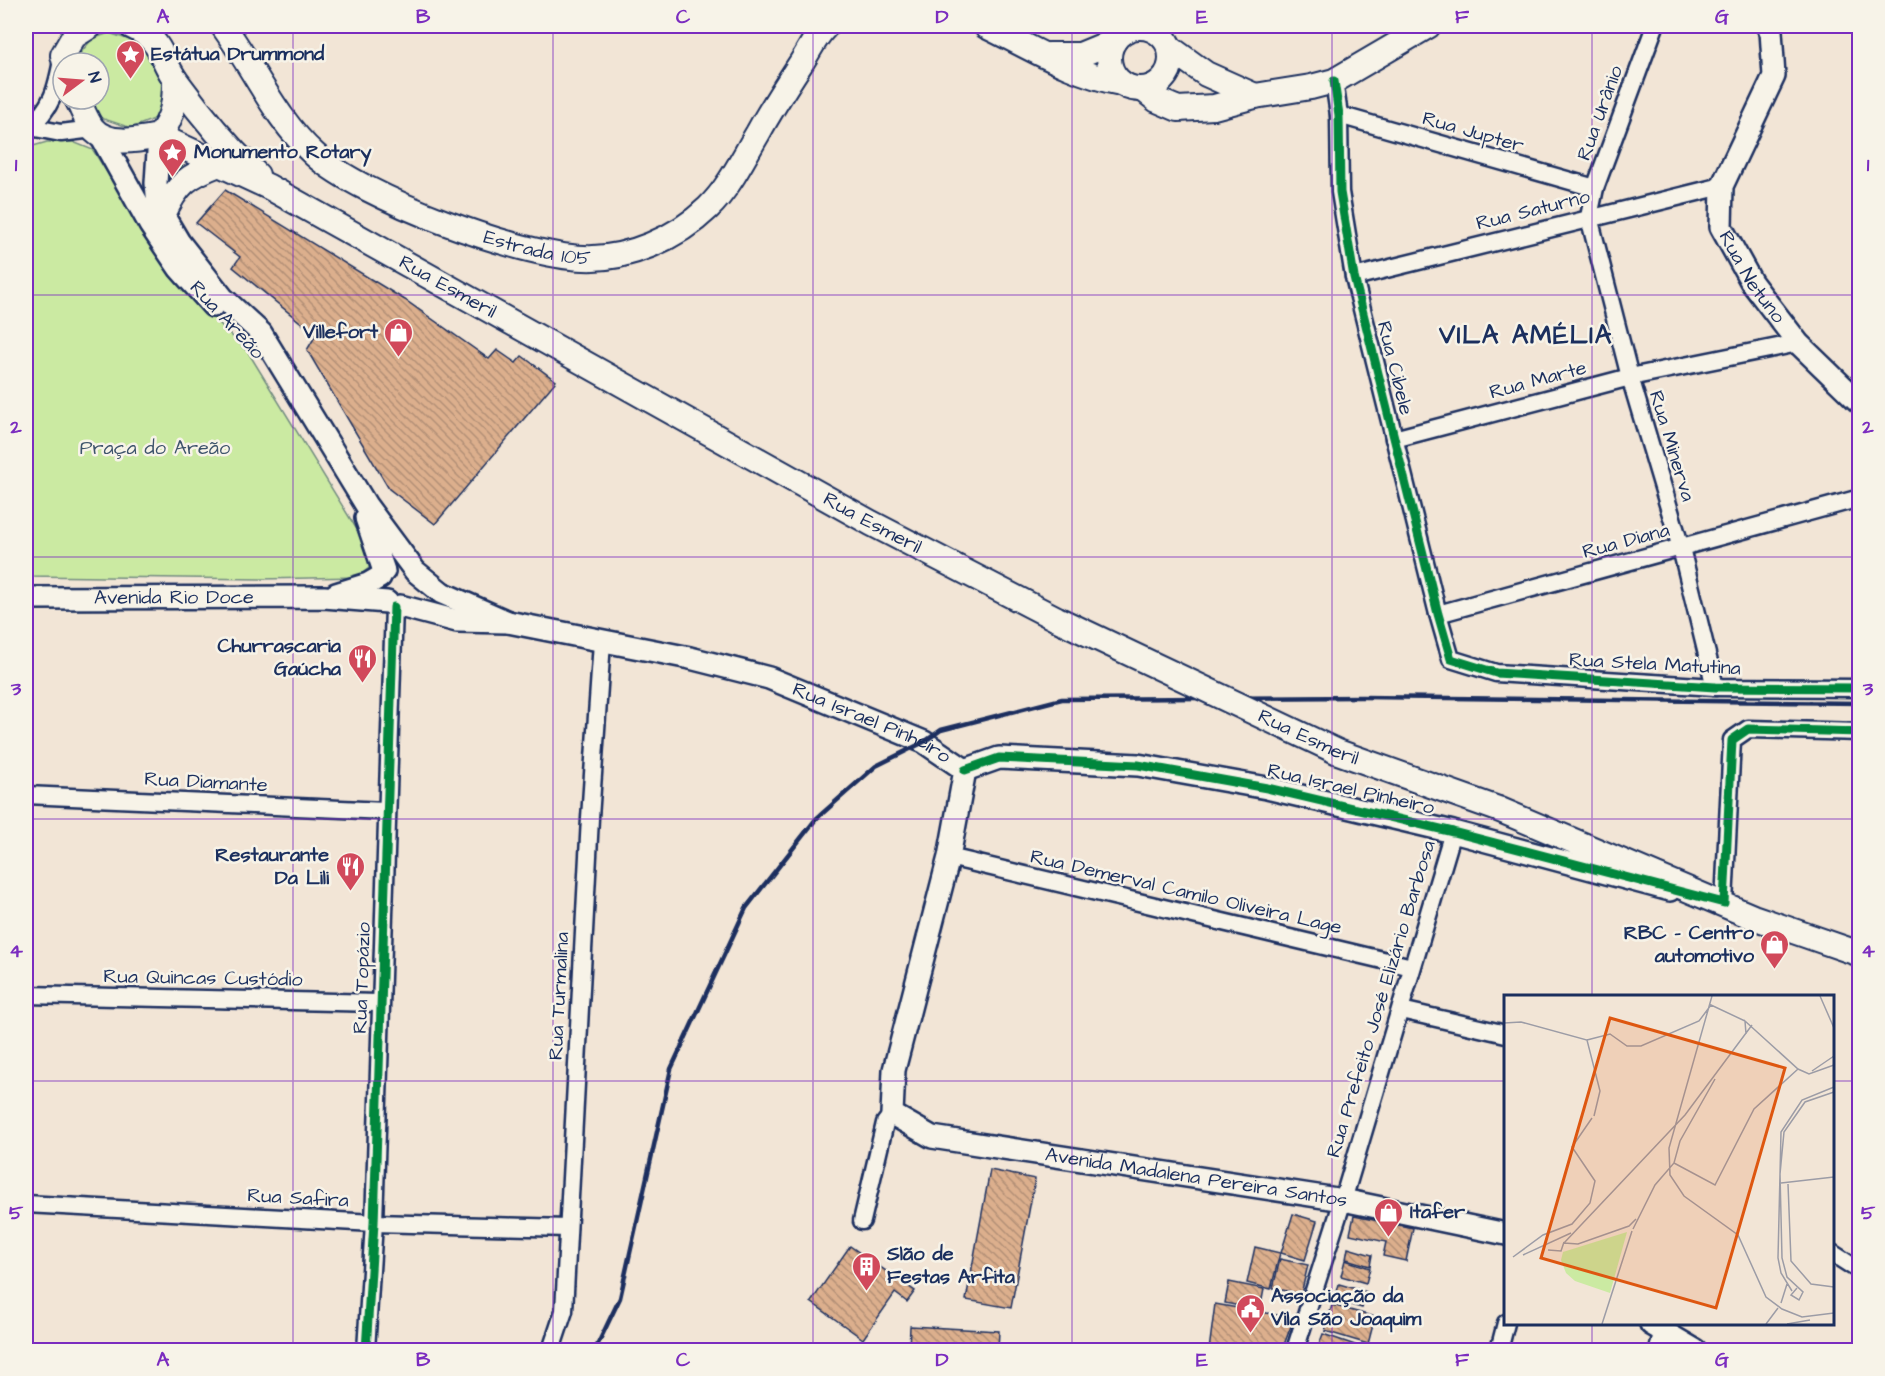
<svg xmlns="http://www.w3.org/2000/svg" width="1885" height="1376" font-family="'Architects Daughter',sans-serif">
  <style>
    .green { fill: #cbeaa2; stroke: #738c80; stroke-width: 1.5 }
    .building { fill: url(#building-back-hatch); stroke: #1b2f5e; stroke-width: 1.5 }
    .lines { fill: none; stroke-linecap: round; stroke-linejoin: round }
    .minor-casing { stroke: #1b2f5e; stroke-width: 21 }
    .tertiary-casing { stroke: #1b2f5e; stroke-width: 26 }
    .secondary-casing { stroke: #1b2f5e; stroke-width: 28 }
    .minor { stroke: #f7f3e8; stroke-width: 16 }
    .tertiary { stroke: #f7f3e8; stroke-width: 21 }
    .secondary { stroke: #f7f3e8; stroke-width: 24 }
    .rail { stroke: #1b2f5e; stroke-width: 4.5 }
    .secondary-bridge-casing { stroke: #1b2f5e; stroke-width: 28; stroke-linecap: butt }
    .secondary-bridge { stroke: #f7f3e8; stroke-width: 24 }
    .cycleway-casing { stroke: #f7f3e8; stroke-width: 13 }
    .cycleway { stroke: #00873e; stroke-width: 9 }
    .grid { fill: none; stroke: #7b2cbf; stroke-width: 1.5; stroke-opacity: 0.55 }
    .labels { text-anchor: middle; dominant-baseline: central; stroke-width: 5; stroke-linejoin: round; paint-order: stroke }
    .poi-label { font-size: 20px; font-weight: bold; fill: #1b2f5e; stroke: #f7f3e8; text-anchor: start }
    .street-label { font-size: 20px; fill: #1b2f5e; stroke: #f7f3e8 }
    .park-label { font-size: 20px; fill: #3e546c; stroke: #f7f3e8 }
    .district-label { font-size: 26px; font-weight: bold; letter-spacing: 1.5px; fill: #1b2f5e; stroke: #f7f3e8 }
    .inset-road { fill: none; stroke: #9c9ca6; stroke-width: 1.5 }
    .view { fill: #de5710; fill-opacity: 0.15; stroke: #de5710; stroke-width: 3 }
    .inset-edge { fill: none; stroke: #1b2f5e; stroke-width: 3 }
    .neatline { fill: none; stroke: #7b2cbf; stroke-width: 2 }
    .grid-label { font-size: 20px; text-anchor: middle; font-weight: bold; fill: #7b2cbf }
  </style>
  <defs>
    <pattern id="building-back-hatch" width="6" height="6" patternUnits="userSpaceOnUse" patternTransform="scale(1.5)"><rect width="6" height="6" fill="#dcaf8d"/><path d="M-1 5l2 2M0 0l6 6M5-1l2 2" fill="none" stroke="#b28f76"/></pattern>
  </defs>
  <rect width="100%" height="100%" fill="#f2e5d6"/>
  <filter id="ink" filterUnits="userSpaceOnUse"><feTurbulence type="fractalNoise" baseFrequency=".0167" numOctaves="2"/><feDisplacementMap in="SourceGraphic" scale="12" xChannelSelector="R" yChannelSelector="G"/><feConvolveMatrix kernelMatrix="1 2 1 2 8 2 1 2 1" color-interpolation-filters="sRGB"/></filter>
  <g filter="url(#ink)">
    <!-- green -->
    <g class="green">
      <polygon points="109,33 136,42 155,62 166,97 162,116 131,128 95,116 86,99 99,99 99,63 77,63 77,57 92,39"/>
      <polygon points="47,142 73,142 93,150 172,276 248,352 367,546 369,568 357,577 261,579 26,576 26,148"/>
      <polygon points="171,159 189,170 161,189"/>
    </g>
    <!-- building -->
    <g class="building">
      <polygon points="225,190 405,300 489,359 497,350 516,363 522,356 556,381 435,524 389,489 307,350 316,335 233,267 240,257 196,223"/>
      <polygon points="990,1170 1035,1179 1011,1308 966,1300"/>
      <polygon points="1293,1214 1317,1221 1305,1260 1281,1253"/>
      <polygon points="1354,1216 1413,1228 1406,1261 1383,1256 1386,1242 1350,1234"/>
      <polygon points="850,1246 915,1291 907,1302 895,1293 863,1339 811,1302"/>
      <polygon points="1255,1247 1280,1253 1271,1289 1247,1283"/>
      <polygon points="1348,1248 1372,1255 1370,1266 1346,1259"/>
      <polygon points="1280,1259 1308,1265 1301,1294 1273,1288"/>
      <polygon points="1345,1260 1370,1268 1366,1283 1341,1276"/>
      <polygon points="1229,1282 1264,1289 1260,1310 1225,1303"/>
      <polygon points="1339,1284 1367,1292 1362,1308 1335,1300"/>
      <polygon points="1215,1304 1294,1318 1282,1350 1209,1350"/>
      <polygon points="1332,1305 1375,1317 1368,1344 1325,1331"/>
      <polygon points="910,1326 999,1331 998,1350 909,1350"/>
      <polygon points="1323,1334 1355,1345 1353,1350 1317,1350"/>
    </g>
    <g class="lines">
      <defs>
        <g id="minor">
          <polyline points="1655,26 1595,188 1589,217 1630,377 1681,548 1715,687"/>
          <polyline points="1334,81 1339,115 1340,192 1354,277 1438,614 1451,659 1496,673 1715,687 1860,688"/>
          <polyline points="1339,115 1595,188"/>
          <polyline points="30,127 61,133 93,129"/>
          <path d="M26 131C53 107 57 89 63 55"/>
          <polyline points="1354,277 1722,186"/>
          <polyline points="1394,439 1630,377 1798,343"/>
          <polyline points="1438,614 1860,498"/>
          <polyline points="26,795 385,811"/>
          <polyline points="949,857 1412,967"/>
          <polyline points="1724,903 1732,740 1748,729 1860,732"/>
          <polyline points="26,995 379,1003"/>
          <polyline points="1401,1010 1506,1034"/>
          <polyline points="26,1204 374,1223 568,1228"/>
          <polyline points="862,1221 885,1123 892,1114"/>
          <polyline points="1832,1253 1860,1271"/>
          <polyline points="366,1350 374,1223 394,607"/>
          <polyline points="551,1350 564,1311 590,818 602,642"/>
          <polyline points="1295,1350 1343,1200 1453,832"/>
          <polyline points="1499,1350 1506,1323"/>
          <polyline points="1658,1350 1664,1324"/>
        </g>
        <g id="tertiary">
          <path id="s1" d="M1767 26 1771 31 1774 76 1722 186 1721 227 1752 283 1798 343 1860 403"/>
          <polyline points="100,135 150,225 179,268 213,306"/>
          <polyline points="159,136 156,183 158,205 163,215 179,242 223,298 261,333 366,505 415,571 442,593 508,622"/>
          <polyline points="366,518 384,571"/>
          <polyline points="336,594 368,584 380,577"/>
          <path id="s2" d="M26 598 324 597 387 602"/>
          <path id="s3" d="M400 606 457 621 508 622 690 658 769 678 924 742 965 770"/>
          <path id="s4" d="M965 770 949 857 894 1070 892 1114 932 1137 1343 1200 1506 1234"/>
          <polyline points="965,770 999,758 1138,765 1267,788 1453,832 1670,890"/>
          <polyline points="1651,1324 1695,1350"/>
        </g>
        <g id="secondary">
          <path d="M131 26C165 42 158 56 177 82 201 115 228 147 257 175"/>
          <path id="s5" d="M223 26C254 68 275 119 315 155 363 198 519 256 584 258 627 260 677 238 708 208 729 188 743 158 758 133 771 109 786 86 801 63 809 51 816 35 826 26"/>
          <path d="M986 26C1030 47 1072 74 1121 83"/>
          <circle cx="1140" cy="58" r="31"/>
          <polyline points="1170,48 1206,74 1255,96"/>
          <polyline points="1049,55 1080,55 1114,41"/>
          <polyline points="65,63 63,55 74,36 90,26"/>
          <polyline points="1143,89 1157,100 1178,109 1214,107 1255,96 1311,87 1334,81 1428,26"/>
          <path d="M77 99C82 108 86 120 92 128 107 147 139 140 159 136 173 118 175 102 175 80"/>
          <path id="s6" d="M159 136 269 187 871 523 1057 619"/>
          <path d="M163 215C177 184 187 176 219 164"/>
          <polyline points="1498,809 1753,917 1860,954"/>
        </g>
      </defs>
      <!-- minor casing -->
      <use href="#minor" class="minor-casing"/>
      <!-- tertiary casing -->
      <use href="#tertiary" class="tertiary-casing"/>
      <!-- secondary casing -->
      <use href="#secondary" class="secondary-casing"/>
      <!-- minor -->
      <use href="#minor" class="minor"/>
      <!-- tertiary -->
      <use href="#tertiary" class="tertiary"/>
      <!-- secondary -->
      <use href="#secondary" class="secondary"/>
      <!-- rail -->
      <polyline class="rail" points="595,1350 620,1298 671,1069 746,908 816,819 876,766 924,742 941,730 1062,699 1362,697 1860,703"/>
      <defs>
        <g id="secondary-bridge">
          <path id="s7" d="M1057 619 1338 752 1498 809"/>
        </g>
      </defs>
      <!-- secondary-bridge casing -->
      <use href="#secondary-bridge" class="secondary-bridge-casing"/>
      <!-- secondary-bridge -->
      <use href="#secondary-bridge" class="secondary-bridge"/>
      <defs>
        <g id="cycleway">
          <polyline points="1334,81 1339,115 1340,192 1354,277 1438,614 1451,659 1496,673 1715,687 1860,688"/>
          <polyline points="965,770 999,758 1138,765 1267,788 1453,832 1724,903 1732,740 1748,729 1860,732"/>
          <polyline points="366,1350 374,1223 394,607"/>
        </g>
      </defs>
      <!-- cycleway casing -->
      <use href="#cycleway" class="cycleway-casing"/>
      <!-- cycleway -->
      <use href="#cycleway" class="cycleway"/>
    </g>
  </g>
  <!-- grid -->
  <path class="grid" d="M293 26V1350M553 26V1350M813 26V1350M1072 26V1350M1332 26V1350M1592 26V996M26 295H1860M26 557H1860M26 819H1860M26 1081H1506M1832 1081H1860M1592 1324V1350"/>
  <!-- icons -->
  <defs>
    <symbol id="sight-pin" viewBox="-11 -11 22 30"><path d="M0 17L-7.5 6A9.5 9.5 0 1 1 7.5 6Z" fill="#d1495b" stroke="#f7f3e8"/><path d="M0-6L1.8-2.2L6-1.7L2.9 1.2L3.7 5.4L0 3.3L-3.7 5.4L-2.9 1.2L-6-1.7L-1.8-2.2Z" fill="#fff"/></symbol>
    <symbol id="shop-pin" viewBox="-11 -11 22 30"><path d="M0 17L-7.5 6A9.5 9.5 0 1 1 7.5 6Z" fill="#d1495b" stroke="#f7f3e8"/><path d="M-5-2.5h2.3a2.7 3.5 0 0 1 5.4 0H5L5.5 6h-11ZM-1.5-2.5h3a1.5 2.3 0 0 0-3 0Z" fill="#fff"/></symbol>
    <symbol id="restaurant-pin" viewBox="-11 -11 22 30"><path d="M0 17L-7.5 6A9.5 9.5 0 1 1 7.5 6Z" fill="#d1495b" stroke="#f7f3e8"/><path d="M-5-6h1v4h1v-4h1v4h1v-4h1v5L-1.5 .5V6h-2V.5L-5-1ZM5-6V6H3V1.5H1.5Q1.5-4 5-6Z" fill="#fff"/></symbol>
    <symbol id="building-pin" viewBox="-11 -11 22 30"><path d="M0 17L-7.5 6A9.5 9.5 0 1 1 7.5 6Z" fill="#d1495b" stroke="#f7f3e8"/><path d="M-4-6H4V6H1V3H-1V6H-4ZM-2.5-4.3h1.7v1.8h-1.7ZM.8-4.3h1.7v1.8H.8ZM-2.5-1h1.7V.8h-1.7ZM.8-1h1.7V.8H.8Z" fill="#fff"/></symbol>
    <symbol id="civic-pin" viewBox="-11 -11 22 30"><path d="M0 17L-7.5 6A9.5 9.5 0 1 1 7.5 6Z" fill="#d1495b" stroke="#f7f3e8"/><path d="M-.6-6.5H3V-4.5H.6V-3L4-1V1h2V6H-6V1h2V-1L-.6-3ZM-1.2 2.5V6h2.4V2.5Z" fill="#fff"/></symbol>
  </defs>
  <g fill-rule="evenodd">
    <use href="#sight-pin" x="114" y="38" width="33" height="45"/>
    <use href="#sight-pin" x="156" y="136" width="33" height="45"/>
    <use href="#shop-pin" x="382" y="316" width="33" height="45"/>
    <use href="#restaurant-pin" x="346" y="642" width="33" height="45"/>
    <use href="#restaurant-pin" x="334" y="850" width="33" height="45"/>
    <use href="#shop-pin" x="1758" y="928" width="33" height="45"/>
    <use href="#shop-pin" x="1372" y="1196" width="33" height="45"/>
    <use href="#building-pin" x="850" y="1250" width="33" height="45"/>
    <use href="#civic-pin" x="1234" y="1292" width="33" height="45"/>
  </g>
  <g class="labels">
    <!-- poi labels -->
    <g class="poi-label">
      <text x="151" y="54">Estátua Drummond</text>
      <text x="194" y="152">Monumento Rotary</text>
      <text x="378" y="332" text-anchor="end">Villefort</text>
      <text x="341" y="646" text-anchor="end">Churrascaria<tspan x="341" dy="23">Gaúcha</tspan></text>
      <text x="329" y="855" text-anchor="end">Restaurante<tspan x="329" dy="23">Da Lili</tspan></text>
      <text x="1754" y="933" text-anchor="end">RBC - Centro<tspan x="1754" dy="23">automotivo</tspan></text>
      <text x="1410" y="1212">Itafer</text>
      <text x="887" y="1254">Slão de<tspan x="887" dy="23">Festas Arfita</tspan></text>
      <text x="1271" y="1296">Associação da<tspan x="1271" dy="23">Vila São Joaquim</tspan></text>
    </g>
    <!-- street labels -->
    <g class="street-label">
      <text transform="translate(1600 113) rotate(-70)">Rua Urânio</text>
      <text transform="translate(1473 132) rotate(16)">Rua Jupter</text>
      <text transform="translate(1533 210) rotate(-14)">Rua Saturno</text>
      <text stroke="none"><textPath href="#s5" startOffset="402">Estrada 105</textPath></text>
      <text stroke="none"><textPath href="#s1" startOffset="273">Rua Netuno</textPath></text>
      <text stroke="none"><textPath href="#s6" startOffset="326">Rua Esmeril</textPath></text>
      <text transform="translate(227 320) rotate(47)">Rua Areão</text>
      <text transform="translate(1395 368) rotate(76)">Rua Cibele</text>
      <text transform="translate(1538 380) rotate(-15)">Rua Marte</text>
      <text transform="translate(1672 446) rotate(73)">Rua Minerva</text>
      <text stroke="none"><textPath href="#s6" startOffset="812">Rua Esmeril</textPath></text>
      <text transform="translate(1626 541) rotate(-15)">Rua Diana</text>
      <text stroke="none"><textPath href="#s2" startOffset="148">Avenida Rio Doce</textPath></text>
      <text transform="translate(1655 664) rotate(3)">Rua Stela Matutina</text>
      <text stroke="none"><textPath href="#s3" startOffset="489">Rua Israel Pinheiro</textPath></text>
      <text stroke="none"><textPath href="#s7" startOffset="278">Rua Esmeril</textPath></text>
      <text transform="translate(206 782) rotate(3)">Rua Diamante</text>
      <text transform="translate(1351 789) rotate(13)">Rua Israel Pinheiro</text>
      <text transform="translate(1186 892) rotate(13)">Rua Demerval Camilo Oliveira Lage</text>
      <text transform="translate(203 978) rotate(1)">Rua Quincas Custódio</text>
      <text transform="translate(362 978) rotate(-88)">Rua Topázio</text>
      <text transform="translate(559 996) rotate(-87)">Rua Turmalina</text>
      <text transform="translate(1381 999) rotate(-73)">Rua Prefeito José Elizário Barbosa</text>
      <text stroke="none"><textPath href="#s4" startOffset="666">Avenida Madalena Pereira Santos</textPath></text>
      <text transform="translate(298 1198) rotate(3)">Rua Safira</text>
    </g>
    <!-- park labels -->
    <g class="park-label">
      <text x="155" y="448">Praça do Areão</text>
    </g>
    <!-- district labels -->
    <g class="district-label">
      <text x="1526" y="335">VILA AMÉLIA</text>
    </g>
  </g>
  <!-- overview -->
  <g transform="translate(1504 995)">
    <rect width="330" height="330" fill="#f2e5d6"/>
    <path d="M123 237 106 298 71 286 62 278 57 265 59 257Z" fill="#cbeaa2"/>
    <path class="inset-road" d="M208 1 165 153 166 180 180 201 234 240 262 302 278 314 298 322 330 318M316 1 330 33M0 28 17 27 83 45 96 96 90 121M242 39 241 26 294 74 305 79 330 70M83 45 106 39 123 51H137L195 26 207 10 241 26M308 76 330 61M170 168 211 190 250 114 294 74M277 188 330 182M284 189 287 266 307 289 330 292M129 234 151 190 170 168 176 146 211 84M60 248 74 249 125 231 132 224M60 248 181 120 248 30M44 255 57 256 60 247M19 260 67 238M9 262 39 240 68 229 86 208 91 186 68 152 88 123M293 293 287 300 295 305 299 297 283 282 278 263 276 179 280 137 301 107 330 97M288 296 277 278 274 263 277 137 298 105 330 92M277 308 283 289M98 329 128 236M262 329 274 313M283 329 306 325"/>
    <path class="view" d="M106 23 281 73 212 313 37 263Z"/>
    <rect width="330" height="330" class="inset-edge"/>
  </g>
  <!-- margin -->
  <rect width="1885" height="1376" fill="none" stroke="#f7f3e8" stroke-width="66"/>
  <!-- north arrow -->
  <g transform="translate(81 81) rotate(74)"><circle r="28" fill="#f7f3e8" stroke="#9fa5b1" stroke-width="1.5"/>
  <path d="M0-4.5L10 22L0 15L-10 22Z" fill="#d1495b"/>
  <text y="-9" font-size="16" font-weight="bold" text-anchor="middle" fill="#1b2f5e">N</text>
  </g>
  <rect x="33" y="33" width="1819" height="1310" class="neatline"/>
  <g class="grid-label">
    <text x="163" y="23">A</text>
    <text x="423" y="23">B</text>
    <text x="683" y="23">C</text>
    <text x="942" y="23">D</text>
    <text x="1202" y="23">E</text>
    <text x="1462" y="23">F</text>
    <text x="1722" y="23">G</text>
    <text x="16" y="171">1</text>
    <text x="1868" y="171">1</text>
    <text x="16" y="433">2</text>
    <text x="1868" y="433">2</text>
    <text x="16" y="695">3</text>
    <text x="1868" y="695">3</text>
    <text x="16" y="957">4</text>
    <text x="1868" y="957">4</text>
    <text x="16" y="1219">5</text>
    <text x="1868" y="1219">5</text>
    <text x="163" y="1366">A</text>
    <text x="423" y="1366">B</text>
    <text x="683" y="1366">C</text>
    <text x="942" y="1366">D</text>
    <text x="1202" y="1366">E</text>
    <text x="1462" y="1366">F</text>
    <text x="1722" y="1366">G</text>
  </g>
</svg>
